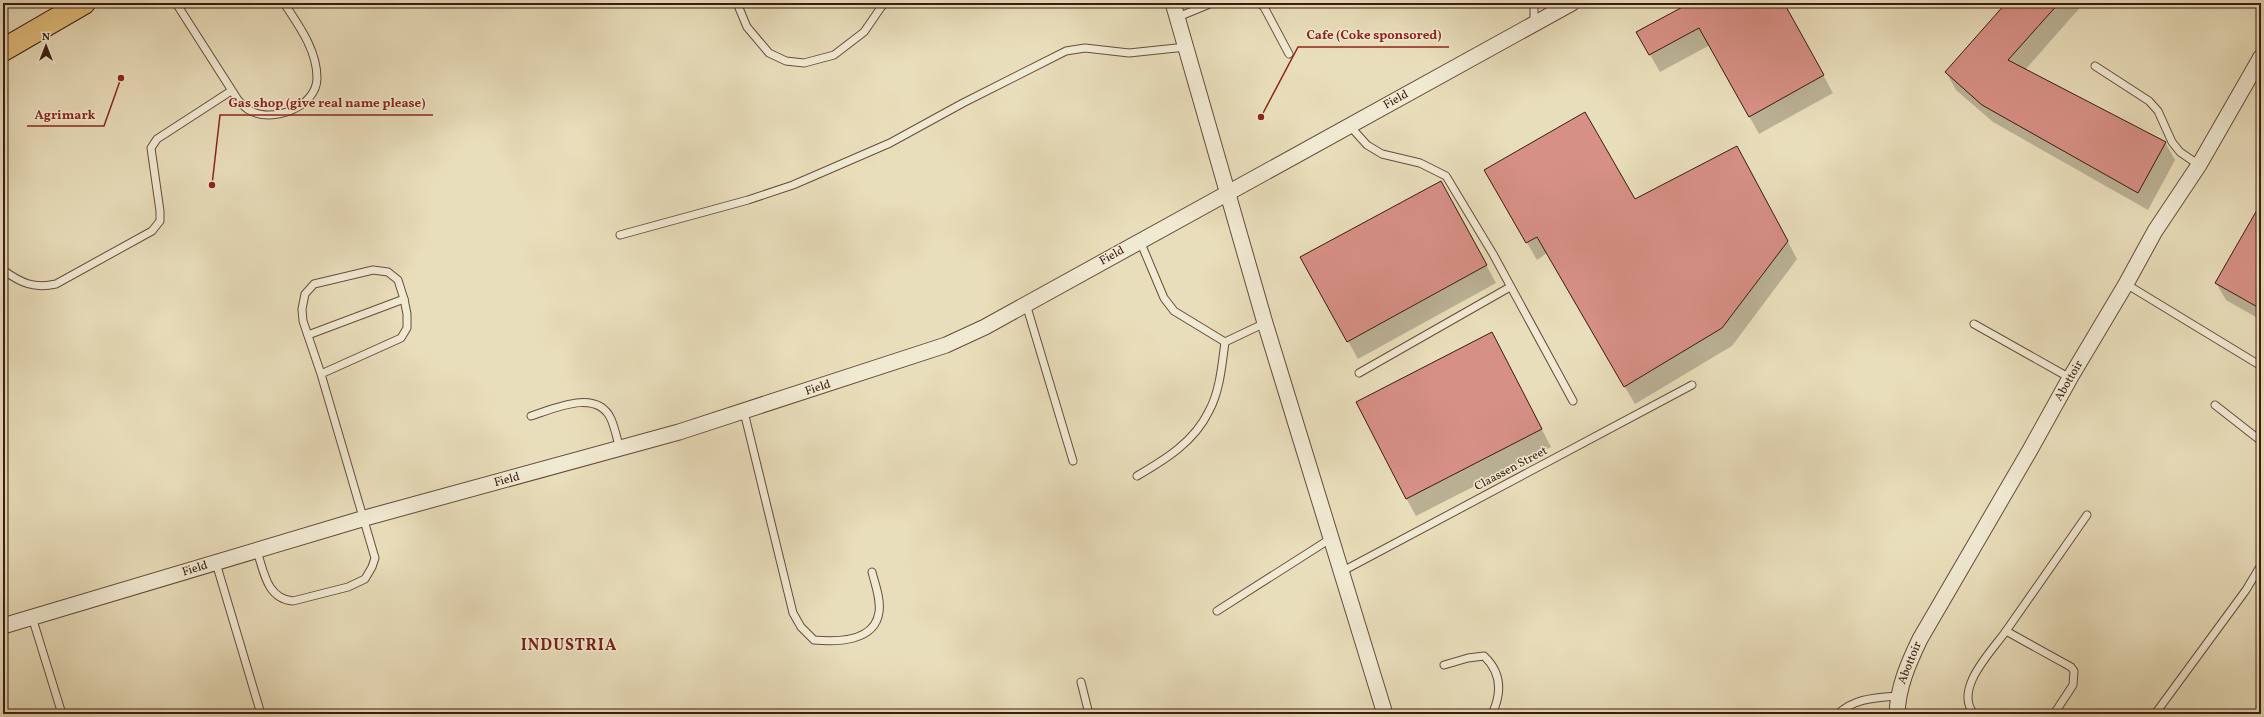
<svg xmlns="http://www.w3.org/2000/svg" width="2264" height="717" font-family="Vollkorn,serif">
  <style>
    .shadow { fill: #0003 }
    .building { fill: #d79086; stroke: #3a1b10 }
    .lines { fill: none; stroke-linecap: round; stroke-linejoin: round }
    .service-casing { stroke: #664c3b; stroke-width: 9 }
    .minor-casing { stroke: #664c3b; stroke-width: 17 }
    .primary-casing { stroke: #3a1b10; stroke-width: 24 }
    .service { stroke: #f1ead3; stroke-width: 7 }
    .minor { stroke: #f1ead3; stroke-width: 15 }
    .primary { stroke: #e4bf7e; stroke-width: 22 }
    .labels { text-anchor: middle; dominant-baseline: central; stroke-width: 3; stroke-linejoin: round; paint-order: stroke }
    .street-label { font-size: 12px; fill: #3a1b10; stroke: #f1ead3 }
    .district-label { font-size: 16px; font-weight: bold; letter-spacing: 1px; fill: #7a1f14; stroke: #f1ead3 }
    .leader { fill: none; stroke: #8f2418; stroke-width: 1.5 }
    .callout-dot { fill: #8f2418; stroke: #f1ead3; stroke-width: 1.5 }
    .callout-label { font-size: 13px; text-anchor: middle; font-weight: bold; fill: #8f2418; stroke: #f1ead3; stroke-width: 3; stroke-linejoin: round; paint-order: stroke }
  </style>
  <rect width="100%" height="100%" fill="#e9debb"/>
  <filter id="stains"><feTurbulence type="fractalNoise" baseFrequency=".005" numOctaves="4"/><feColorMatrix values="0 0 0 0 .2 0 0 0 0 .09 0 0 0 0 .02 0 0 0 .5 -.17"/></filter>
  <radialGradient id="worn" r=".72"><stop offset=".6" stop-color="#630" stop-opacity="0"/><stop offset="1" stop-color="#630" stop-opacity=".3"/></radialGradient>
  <!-- shadow -->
  <g class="shadow">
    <polygon points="1692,3 1790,3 1785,6 1833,93 1759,134 1710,45 1660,72 1637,32"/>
    <polygon points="2007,3 2084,3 2025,70 2165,142 2175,160 2148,210 1993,122 1956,90 1946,72"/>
    <polygon points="1747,164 1797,259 1732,346 1635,404 1547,253 1537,260 1485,170 1635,201"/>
    <polygon points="1450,199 1496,283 1358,359 1348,341"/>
    <polygon points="2261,205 2261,320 2226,300 2216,283"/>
    <polygon points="1501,351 1551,447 1416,516 1406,498"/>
  </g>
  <!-- building -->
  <g class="building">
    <polygon points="1690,3 1784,3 1824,75 1749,117 1699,28 1649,55 1636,32"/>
    <polygon points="2006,3 2059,3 2008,60 2166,142 2138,193 1982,105 1945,72"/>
    <polygon points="1585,112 1635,199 1737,146 1788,241 1722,328 1624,387 1537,237 1526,243 1484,170"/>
    <polygon points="1441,181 1487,265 1347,342 1300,257"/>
    <polygon points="2261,203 2261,309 2215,283"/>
    <polygon points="1492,332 1542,429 1406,499 1356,402"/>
  </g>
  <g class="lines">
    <defs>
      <g id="service">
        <path d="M176 3 238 100C241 103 245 108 249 110 272 124 317 107 317 78 317 50 299 26 284 3"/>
        <polyline points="737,3 747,27 769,53 786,61 804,63 834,55 864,32 884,3"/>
        <polyline points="1259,3 1264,7 1289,54"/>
        <polyline points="1534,3 1534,23"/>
        <polyline points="1178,17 1212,3"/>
        <polyline points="2095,66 2149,101 2158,111 2172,142 2180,152 2199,165"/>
        <polyline points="1349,125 1367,145 1382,154 1420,163 1446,176 1493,254 1573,401"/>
        <polyline points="620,235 748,200 793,185 890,143 963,103 1066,51 1085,48 1129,53 1186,47"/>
        <polyline points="1140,241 1164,298 1174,311 1225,342 1265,323"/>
        <path d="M3 270C21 283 34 289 56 284L152 231 160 221V211L151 148 157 139 231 91"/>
        <polyline points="2126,284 2261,366"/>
        <polyline points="1026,304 1073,461"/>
        <polyline points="1974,324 2070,378"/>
        <polyline points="308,335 404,299"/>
        <polyline points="1359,373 1510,287"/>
        <polyline points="2215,405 2261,441"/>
        <path d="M744 412 793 613 801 627 814 640C836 642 875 642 879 612 881 599 875 584 872 572"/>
        <path d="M531 416C553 409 597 388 611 419 615 428 617 439 620 449"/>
        <path d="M1137 476C1166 459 1194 442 1209 411 1220 391 1222 364 1225 342"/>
        <path d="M257 551C264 572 267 599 293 601L348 587 365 579 372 567 375 558 321 374 303 321 302 309 305 294 314 284 373 270 388 272 398 280 404 299 407 314V328L401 338 321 374"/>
        <polyline points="216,563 261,714"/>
        <polyline points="1341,572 1692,385"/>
        <polyline points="1217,611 1330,539"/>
        <polyline points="32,617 62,714"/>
        <path d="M1444 665 1468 658 1484 656C1502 673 1502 693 1492 714"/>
        <polyline points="1081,682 1089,714"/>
        <path d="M1838 714C1855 698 1875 698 1898 696"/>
        <path d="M1974 714C1953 689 1992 651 2006 631"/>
        <polyline points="2054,714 2073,685 2074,671 2071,667 2006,631 2087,515"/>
        <polyline points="2155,714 2246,590 2261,565"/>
      </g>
      <g id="minor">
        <polyline points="1173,3 1265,323 1385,714"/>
        <polyline points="3,626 365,518 679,432 946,345 985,327 1572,3"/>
        <path d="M1897 714C1898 687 1908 664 1920 639L2030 450 2070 378 2126 284 2155 231 2199 165 2261 57"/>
      </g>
      <polyline id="primary" points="3,50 84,3"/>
    </defs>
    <!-- service casing -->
    <use href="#service" class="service-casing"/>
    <!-- minor casing -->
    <use href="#minor" class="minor-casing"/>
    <!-- primary casing -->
    <use href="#primary" class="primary-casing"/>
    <!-- service -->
    <use href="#service" class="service"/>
    <!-- minor -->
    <use href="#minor" class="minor"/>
    <!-- primary -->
    <use href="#primary" class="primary"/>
  </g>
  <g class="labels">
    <!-- street labels -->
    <g class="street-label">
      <text transform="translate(1396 100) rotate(-29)">Field</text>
      <text transform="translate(1112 256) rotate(-29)">Field</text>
      <text transform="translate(2069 381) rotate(-60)">Abottoir</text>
      <text transform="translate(818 388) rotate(-18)">Field</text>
      <text transform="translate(1511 469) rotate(-28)">Claassen Street</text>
      <text transform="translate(507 480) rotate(-15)">Field</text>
      <text transform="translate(195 569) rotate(-17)">Field</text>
      <text transform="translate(1910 663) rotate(-68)">Abottoir</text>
    </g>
    <!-- district labels -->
    <g class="district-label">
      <text x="569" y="646">INDUSTRIA</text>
    </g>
  </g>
  <!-- callouts -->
  <path class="leader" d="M1261 117L1298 47H1449M212 185L220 115H433M121 78L104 126H27"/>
  <g class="callout-dot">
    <circle cx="1261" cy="117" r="4"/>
    <circle cx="212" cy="185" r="4"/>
    <circle cx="121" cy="78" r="4"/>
  </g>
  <g class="callout-label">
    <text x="1374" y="39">Cafe (Coke sponsored)</text>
    <text x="327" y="107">Gas shop (give real name please)</text>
    <text x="65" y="119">Agrimark</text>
  </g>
  <!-- margin -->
  <rect width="2264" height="717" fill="none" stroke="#e9debb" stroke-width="16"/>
  <rect x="4" y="4" width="2256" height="709" fill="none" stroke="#3a1b10" stroke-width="2"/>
  <rect x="8" y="8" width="2248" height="701" fill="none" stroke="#3a1b10"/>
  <!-- north arrow -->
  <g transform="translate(46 46)" stroke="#f1ead3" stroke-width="3" paint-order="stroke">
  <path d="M0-3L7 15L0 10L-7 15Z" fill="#3a1b10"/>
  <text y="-6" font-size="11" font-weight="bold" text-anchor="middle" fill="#3a1b10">N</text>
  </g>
  <rect width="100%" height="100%" filter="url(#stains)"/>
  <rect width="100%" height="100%" fill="url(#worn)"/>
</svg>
